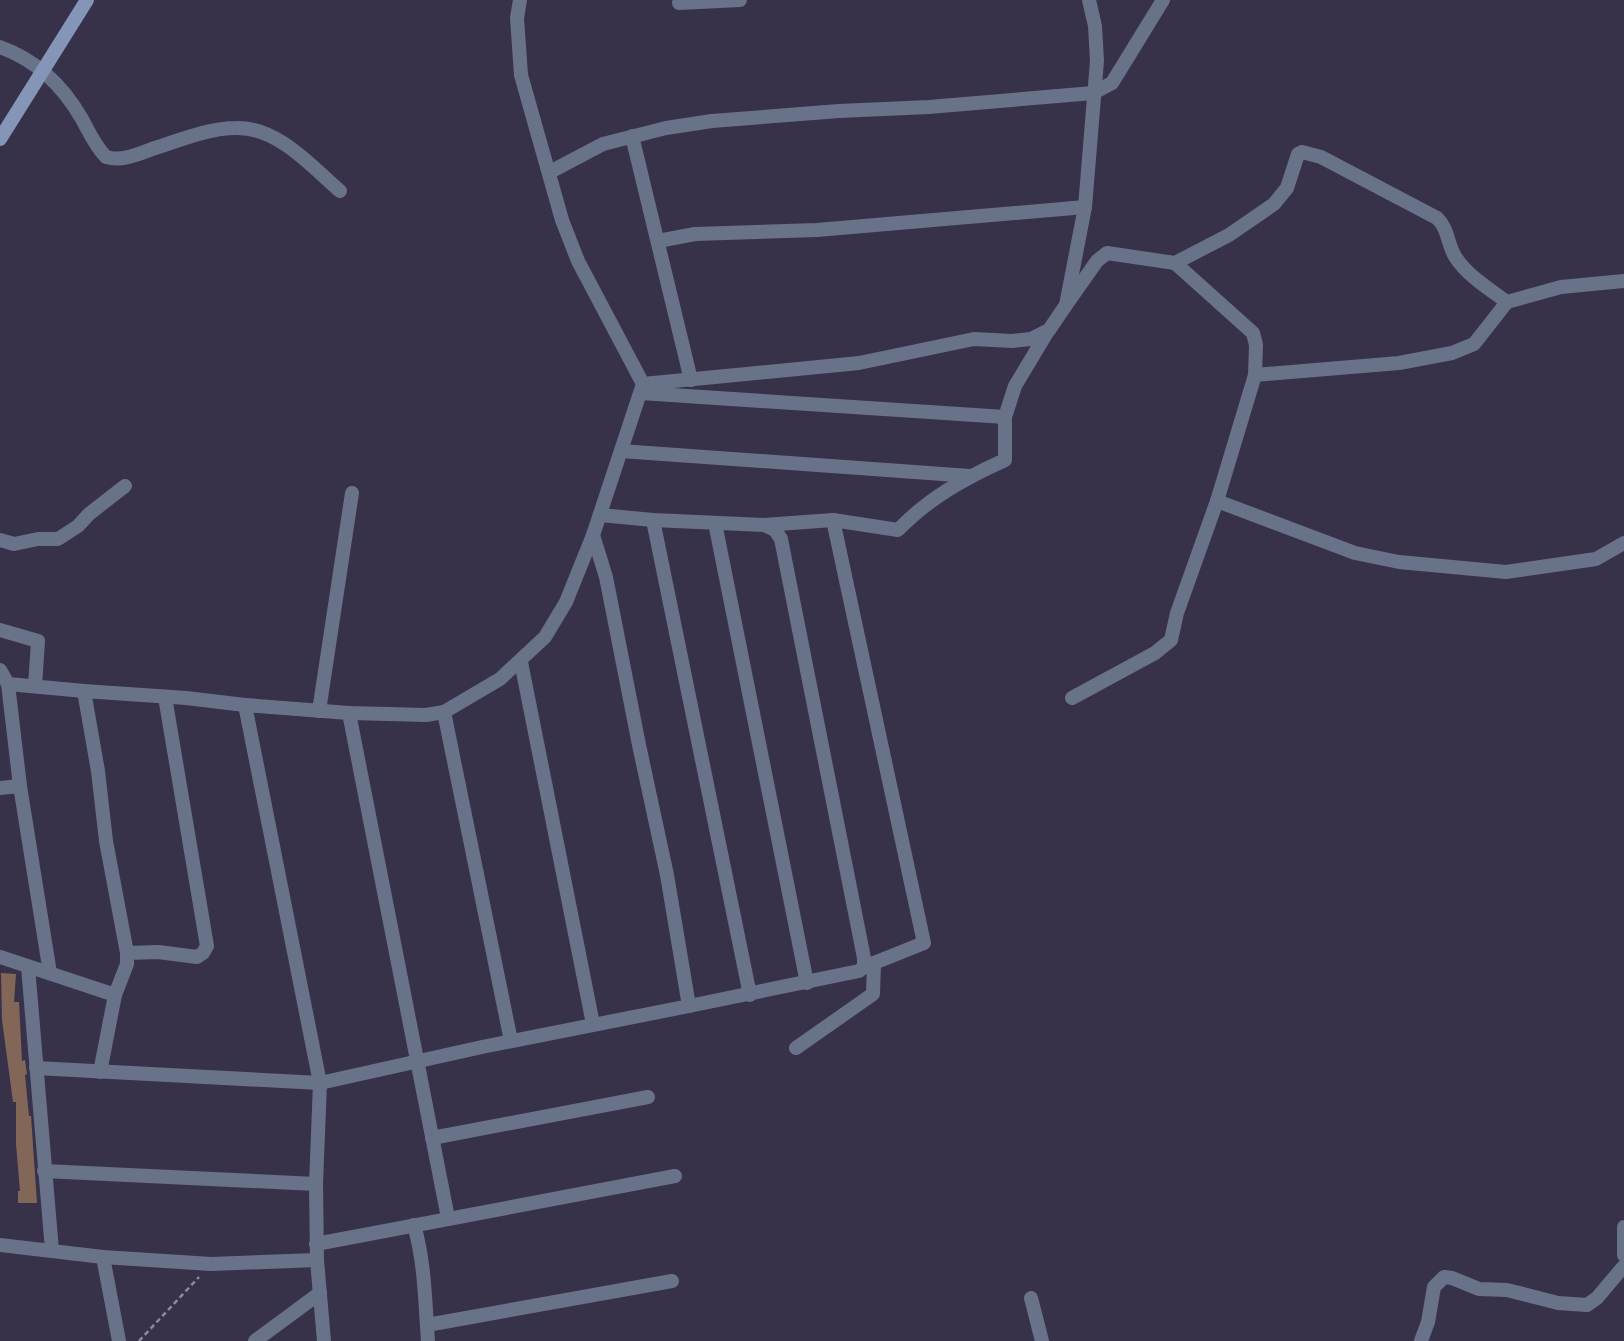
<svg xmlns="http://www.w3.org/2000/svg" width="1624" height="1341" font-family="'Asap Condensed',sans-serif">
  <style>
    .building { fill: #826658 }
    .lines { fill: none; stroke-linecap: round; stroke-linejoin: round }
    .path { stroke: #8d899d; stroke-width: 2.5; stroke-dasharray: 5 3.5; stroke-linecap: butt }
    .street { stroke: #687389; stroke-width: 14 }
    .secondary { stroke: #8495b8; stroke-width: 14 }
  </style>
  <rect width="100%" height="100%" fill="#37324a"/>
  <!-- building -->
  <polygon class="building" points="1,973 16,974 14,1002 19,1002 22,1061 25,1060 27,1074 25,1075 29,1116 31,1116 37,1203 18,1203 18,1191 20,1191 16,1144 16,1102 13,1102 2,1020"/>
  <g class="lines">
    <!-- path -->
    <polyline class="path" points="139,1341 199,1277"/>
    <!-- street -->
    <g class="street">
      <polyline points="679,3 740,0"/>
      <path d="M0 47C37 60 63 86 82 119 89 132 95 146 106 157 124 162 140 153 158 147 183 139 210 128 236 128 278 127 311 166 340 191"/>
      <polyline points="632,136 691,380"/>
      <polyline points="550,172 603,144 666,128 712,121 839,111 929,107 1093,93 1112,83 1163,0"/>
      <polyline points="658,241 695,234 817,230 1085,207"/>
      <polyline points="1175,263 1253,333 1256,345 1255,375"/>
      <polyline points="1507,302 1561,287 1624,281"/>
      <path d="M1066 305 1097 261 1107 253 1175 263 1229 235 1274 204 1287 188 1298 154 1302 152 1321 157 1437 218C1449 229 1447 245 1456 258 1468 276 1489 289 1507 302L1474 344 1452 353 1399 363 1255 375 1217 501 1177 613 1171 640 1155 653 1072 698"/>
      <polyline points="643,384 859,363 974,339 1012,341 1031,339 1049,330 1066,305 1085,207 1097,61 1095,26 1089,0"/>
      <polyline points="641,393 1005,417"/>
      <polyline points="621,451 970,476"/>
      <polyline points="1217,501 1355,553 1399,562 1506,572 1596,559 1624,543"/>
      <polyline points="600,515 653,520 764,525 775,530 781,539 864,958 864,967 859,971 689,1006"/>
      <polyline points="653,520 750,995"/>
      <path d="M833 520 898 530C929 498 965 478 1005 460V417L1015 386 1048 331"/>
      <polyline points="715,523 807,983"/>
      <polyline points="764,525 833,520 924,943 864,967"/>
      <polyline points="0,540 14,544 38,539 58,539 78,526 89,514 125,486"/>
      <polyline points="0,630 38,641 35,686"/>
      <polyline points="521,662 593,1024"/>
      <polyline points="0,670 8,684 20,786 50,973"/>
      <polyline points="8,684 84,691"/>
      <polyline points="319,711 352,493"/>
      <polyline points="444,712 511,1041"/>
      <polyline points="349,713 448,1218"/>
      <polyline points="0,788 20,786"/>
      <polyline points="127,953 158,952 197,957 203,953 207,946 165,697"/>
      <polyline points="0,957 115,995 127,964 127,953 106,841 98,771 84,691 186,698 245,705"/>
      <polyline points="28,967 52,1250"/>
      <polyline points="796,1048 873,994 874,964"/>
      <polyline points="36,1068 320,1083 482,1047 689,1006 667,875 639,745 606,577 593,535"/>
      <polyline points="100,1072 115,995"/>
      <polyline points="432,1138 648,1097"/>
      <polyline points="44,1171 316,1184"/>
      <path d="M414 1225C425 1263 425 1302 428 1341"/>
      <polyline points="1624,1227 1624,1255"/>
      <polyline points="316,1244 675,1176"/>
      <polyline points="0,1245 103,1257 211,1264 317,1260 316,1184 320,1083 245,705 349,713 426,715 444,712 500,679 545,637 566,602 593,535 643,384 578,261 562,220 521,75 517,18 520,0"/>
      <polyline points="103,1257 119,1341"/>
      <polyline points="317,1260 324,1341"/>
      <polyline points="1031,1298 1042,1341"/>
      <polyline points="427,1325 672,1281"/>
      <polyline points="255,1341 320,1293"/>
      <polyline points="1421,1341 1428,1322 1434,1287 1444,1277 1452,1278 1479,1289 1507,1290 1558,1303 1587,1305 1597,1298 1624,1266"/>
    </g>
    <!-- secondary -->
    <polyline class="secondary" points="0,139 87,0"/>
  </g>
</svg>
